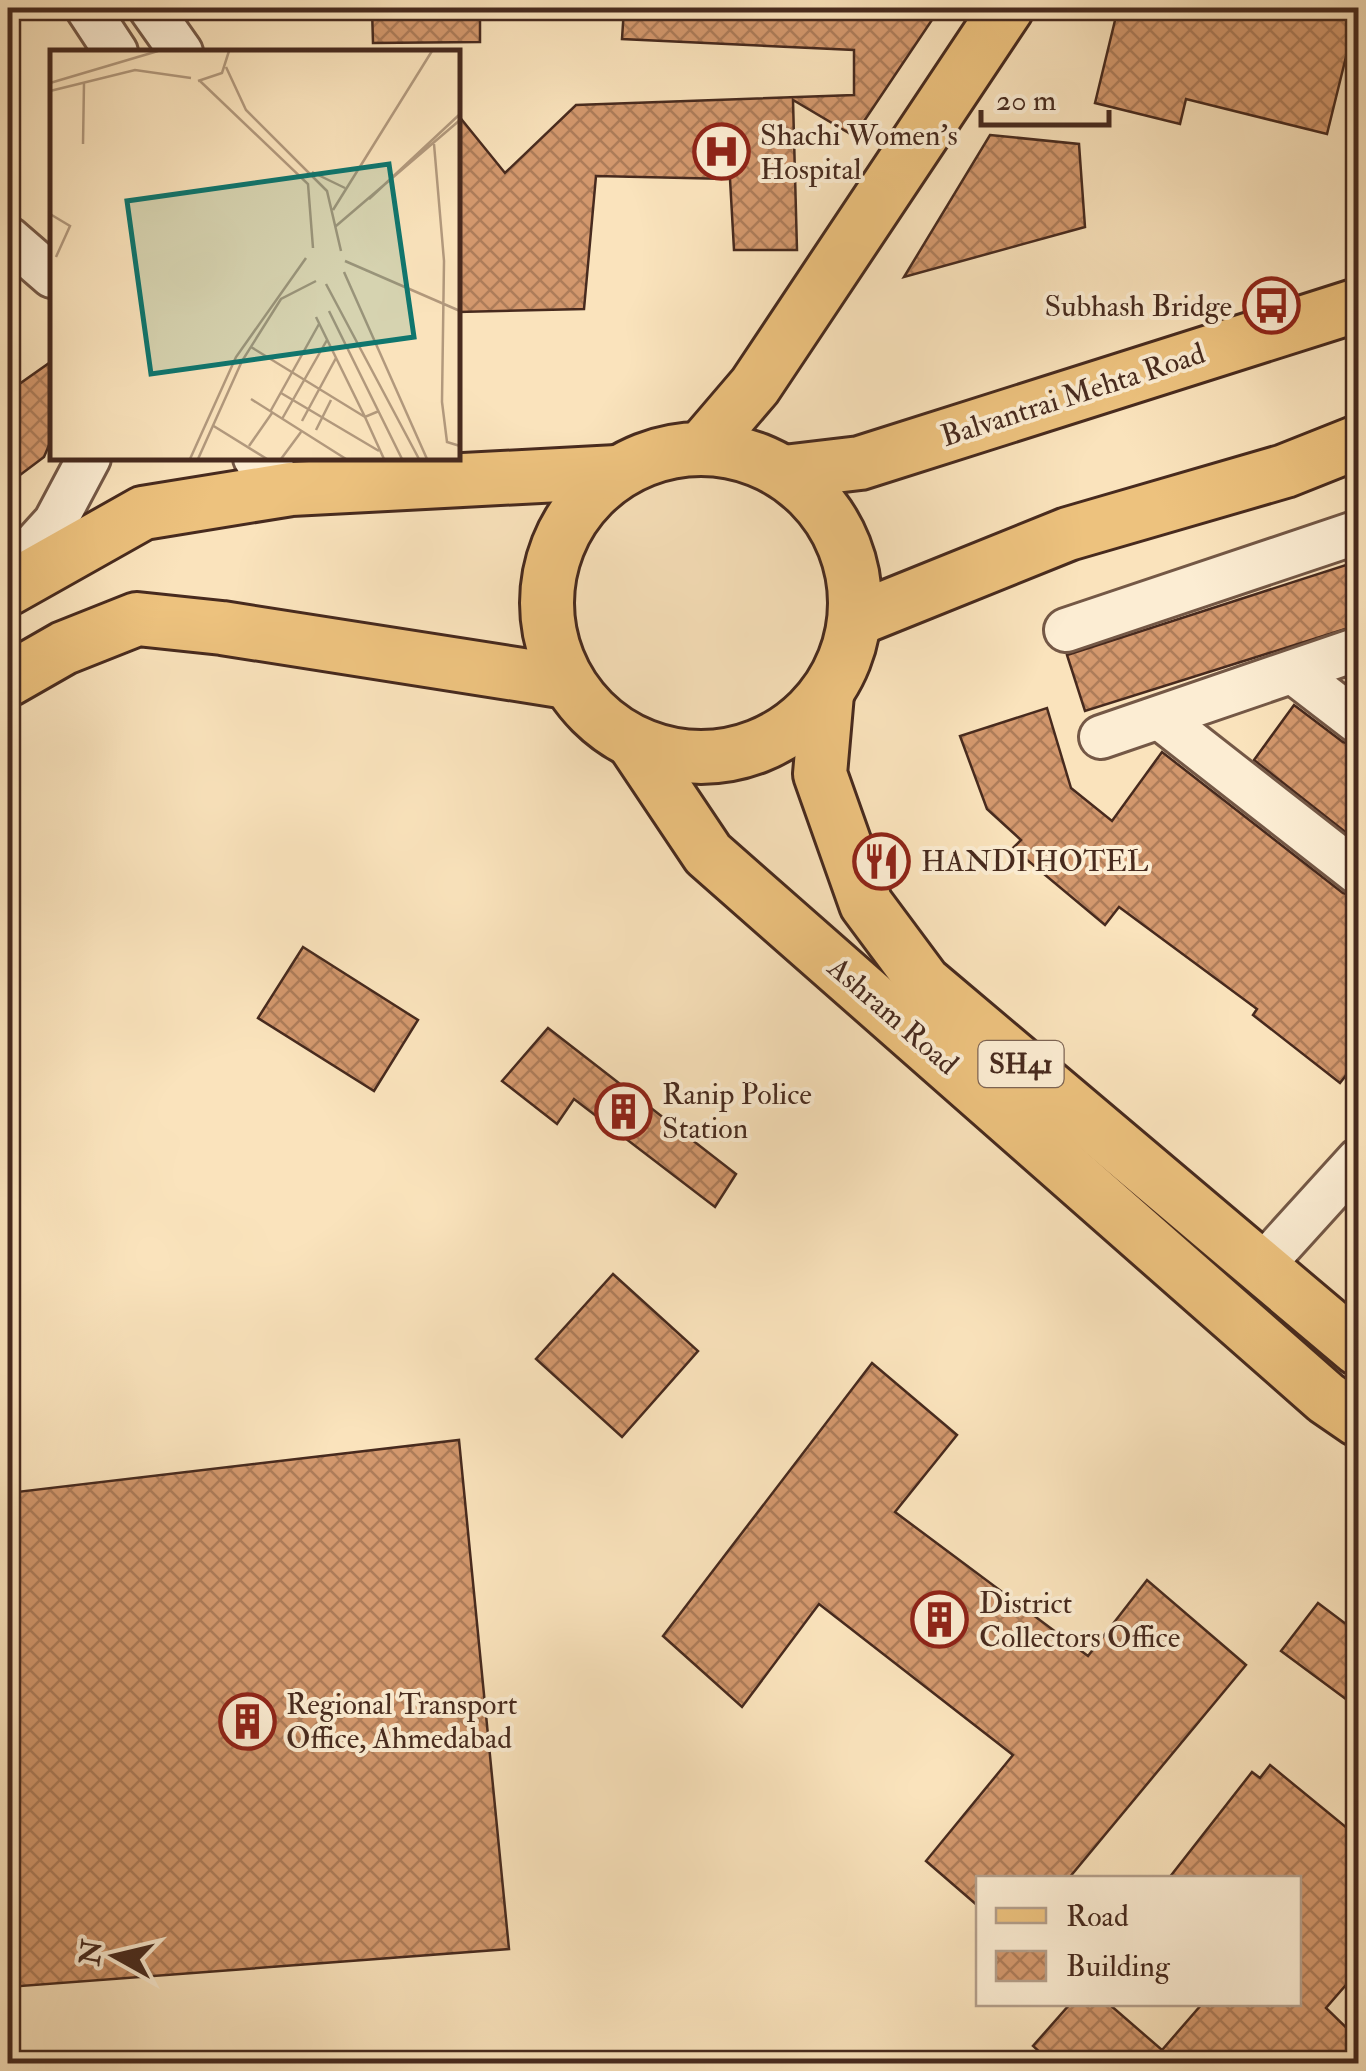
<svg xmlns="http://www.w3.org/2000/svg" width="1366" height="2071" font-family="'IM FELL Double Pica',serif">
  <style>
    .building { fill: url(#building-cross-hatch); stroke: #472a1e; stroke-width: 2.5 }
    .lines { fill: none; stroke-linecap: round; stroke-linejoin: round }
    .minor-casing { stroke: #745846; stroke-width: 48 }
    .major-casing { stroke: #472a1e; stroke-width: 58 }
    .minor { stroke: #fcedd3; stroke-width: 42 }
    .major { stroke: #edc27e; stroke-width: 52 }
    .labels { text-anchor: middle; dominant-baseline: central; stroke-width: 8; stroke-linejoin: round; paint-order: stroke }
    .shield { fill: #fcedd3; stroke: #7d6454; stroke-width: 2.5 }
    .shield-label { font-size: 28px; font-weight: bold; fill: #472a1e }
    .poi-label { font-size: 30px; fill: #472a1e; stroke: #fcedd3; text-anchor: start }
    .street-label { font-size: 30px; fill: #472a1e; stroke: #fcedd3 }
    .inset-road { fill: none; stroke: #b2997d; stroke-width: 2.5 }
    .view { fill: #0f766e; fill-opacity: 0.15; stroke: #0f766e; stroke-width: 5 }
    .inset-edge { fill: none; stroke: #472a1e; stroke-width: 5 }
  </style>
  <defs>
    <pattern id="building-cross-hatch" width="8" height="8" patternUnits="userSpaceOnUse" patternTransform="scale(2.5)"><rect width="8" height="8" fill="#d3986d"/><path d="M0 0l8 8M0 8l8-8" fill="none" stroke="#ad7c59"/></pattern>
  </defs>
  <rect width="100%" height="100%" fill="#fae3bc"/>
  <filter id="stains"><feTurbulence type="fractalNoise" baseFrequency=".002" numOctaves="4"/><feColorMatrix values="0 0 0 0 .2 0 0 0 0 .09 0 0 0 0 .02 0 0 0 .5 -.17"/></filter>
  <radialGradient id="worn" r=".72"><stop offset=".6" stop-color="#630" stop-opacity="0"/><stop offset="1" stop-color="#630" stop-opacity=".3"/></radialGradient>
  <!-- building -->
  <g class="building">
    <polygon points="372,8 480,8 480,42 373,43"/>
    <polygon points="624,8 940,8 854,136 793,100 797,250 734,250 730,179 596,176 584,309 458,312 458,115 505,173 576,105 854,95 854,50 622,39"/>
    <polygon points="1118,8 1358,8 1327,134 1186,99 1180,124 1095,103"/>
    <polygon points="990,135 1079,144 1085,227 904,277"/>
    <polygon points="52,361 52,438 44,457 8,484 8,392"/>
    <polygon points="1349,564 1358,593 1358,625 1085,711 1067,655"/>
    <polygon points="1294,705 1343,742 1358,746 1358,842 1254,760"/>
    <polygon points="1047,708 1071,788 1112,821 1162,752 1343,893 1358,897 1358,1060 1340,1083 1253,1015 1257,1009 1119,907 1105,925 1013,848 1021,840 987,809 960,736"/>
    <polygon points="303,947 418,1020 374,1091 258,1018"/>
    <polygon points="548,1028 736,1174 715,1207 574,1099 557,1124 502,1081"/>
    <polygon points="613,1274 698,1351 622,1437 536,1359"/>
    <polygon points="872,1363 957,1435 895,1512 1088,1656 1147,1580 1246,1665 1069,1878 978,1878 978,1906 926,1861 1013,1755 819,1604 742,1707 663,1636"/>
    <polygon points="459,1440 509,1949 8,1987 8,1493"/>
    <polygon points="1318,1603 1358,1633 1358,1708 1281,1651"/>
    <polygon points="1270,1765 1358,1837 1358,1971 1326,2008 1358,2039 1358,2064 1053,2064 1033,2046 1070,2004 1109,2004 1162,2050 1202,2004 1298,2004 1298,1878 1169,1878 1252,1772 1260,1778"/>
  </g>
  <g class="lines">
    <defs>
      <g id="minor">
        <polyline points="87,8 116,52"/>
        <polyline points="150,8 181,52"/>
        <polyline points="8,238 52,276"/>
        <polyline points="255,458 291,489"/>
        <polyline points="8,574 55,522 89,458"/>
        <polyline points="1066,630 1358,532"/>
        <polyline points="1293,672 1358,722"/>
        <polyline points="1160,718 1358,873"/>
        <polyline points="1101,737 1358,649"/>
        <polyline points="1261,1267 1358,1160"/>
      </g>
      <g id="major">
        <polyline points="702,448 755,386 1007,8"/>
        <circle cx="701" cy="603" r="154"/>
        <polyline points="784,472 860,463 1358,305"/>
        <polyline points="8,589 143,513 291,489 617,472"/>
        <polyline points="855,620 1068,534 1285,471 1358,442"/>
        <polyline points="8,680 64,648 137,619 222,628 567,682"/>
        <polyline points="827,694 820,774 866,904 924,982 1358,1349"/>
        <polyline points="635,745 708,854 1326,1398 1358,1420"/>
      </g>
    </defs>
    <!-- minor casing -->
    <use href="#minor" class="minor-casing"/>
    <!-- major casing -->
    <use href="#major" class="major-casing"/>
    <!-- minor -->
    <use href="#minor" class="minor"/>
    <!-- major -->
    <use href="#major" class="major"/>
  </g>
  <!-- icons -->
  <defs>
    <symbol id="hospital-ring" viewBox="-11 -11 22 22"><circle r="9.5" fill="#fcedd3" stroke="#8f2418" stroke-width="1.5"/><path d="M-5-5h3v3.5h4V-5h3V5h-3V1.5h-4V5h-3Z" fill="#8f2418"/></symbol>
    <symbol id="bus-ring" viewBox="-11 -11 22 22"><circle r="9.5" fill="#fcedd3" stroke="#8f2418" stroke-width="1.5"/><path d="M-5-6H5V4H4V6H2V4H-2V6H-4V4H-5ZM-3.5-4V0h7V-4ZM-3.5 1.2v1.5H-2V1.2ZM2 1.2v1.5H3.5V1.2Z" fill="#8f2418"/></symbol>
    <symbol id="restaurant-ring" viewBox="-11 -11 22 22"><circle r="9.5" fill="#fcedd3" stroke="#8f2418" stroke-width="1.5"/><path d="M-5-6h1v4h1v-4h1v4h1v-4h1v5L-1.5 .5V6h-2V.5L-5-1ZM5-6V6H3V1.5H1.5Q1.5-4 5-6Z" fill="#8f2418"/></symbol>
    <symbol id="building-ring" viewBox="-11 -11 22 22"><circle r="9.5" fill="#fcedd3" stroke="#8f2418" stroke-width="1.5"/><path d="M-4-6H4V6H1V3H-1V6H-4ZM-2.5-4.3h1.7v1.8h-1.7ZM.8-4.3h1.7v1.8H.8ZM-2.5-1h1.7V.8h-1.7ZM.8-1h1.7V.8H.8Z" fill="#8f2418"/></symbol>
  </defs>
  <g fill-rule="evenodd">
    <use href="#hospital-ring" x="690" y="120" width="63" height="63"/>
    <use href="#bus-ring" x="1240" y="274" width="63" height="63"/>
    <use href="#restaurant-ring" x="850" y="830" width="63" height="63"/>
    <use href="#building-ring" x="592" y="1080" width="63" height="63"/>
    <use href="#building-ring" x="908" y="1588" width="63" height="63"/>
    <use href="#building-ring" x="216" y="1690" width="63" height="63"/>
  </g>
  <g class="labels">
    <!-- shield labels -->
    <rect class="shield" x="978.5" y="1041" width="85" height="46" rx="8"/>
    <g class="shield-label">
      <text x="1021" y="1064">SH41</text>
    </g>
    <!-- poi labels -->
    <g class="poi-label">
      <text x="760" y="135">Shachi Women's<tspan x="760" dy="34">Hospital</tspan></text>
      <text x="1232" y="306" text-anchor="end">Subhash Bridge</text>
      <text x="921" y="861">HANDI HOTEL</text>
      <text x="662" y="1094">Ranip Police<tspan x="662" dy="34">Station</tspan></text>
      <text x="979" y="1603">District<tspan x="979" dy="34">Collectors Office</tspan></text>
      <text x="286" y="1704">Regional Transport<tspan x="286" dy="34">Office, Ahmedabad</tspan></text>
    </g>
    <!-- street labels -->
    <g class="street-label">
      <text transform="translate(1073 395) rotate(-18)">Balvantrai Mehta Road</text>
      <text transform="translate(893 1016) rotate(41)">Ashram Road</text>
    </g>
  </g>
  <!-- overview -->
  <g transform="translate(50 50)">
    <rect width="410" height="410" fill="#fae3bc"/>
    <path class="inset-road" d="M176 17 196 60 277 141 291 201M148 31 172 23 179 1M150 31 258 134 263 198M0 33 108 1M0 41 85 20 141 28M33 94 34 33M384 94 394 211 392 352 397 392 410 396M262 122 295 138M319 149 410 64M283 160 382 1M0 164 20 176 6 207M286 176 410 70M295 211 410 261M294 222 377 409M276 234 369 409M279 261 352 409M266 267 315 367 329 361M201 297 315 367 334 409M231 343 329 401M201 349 296 409M220 362 269 274M232 369 277 290M252 371 286 308M162 375 217 409M266 380 281 350M199 396 222 363M140 409 186 307 256 208M148 409 192 311 231 249 266 231M231 409 251 382"/>
    <path class="view" d="M339 114 364 287 101 324 77 151Z"/>
    <rect width="410" height="410" class="inset-edge"/>
  </g>
  <!-- margin -->
  <rect width="1366" height="2071" fill="none" stroke="#fae3bc" stroke-width="40"/>
  <rect x="10" y="10" width="1346" height="2051" fill="none" stroke="#472a1e" stroke-width="5"/>
  <rect x="20" y="20" width="1326" height="2031" fill="none" stroke="#472a1e" stroke-width="2.5"/>
  <!-- legend -->
  <rect x="976" y="1876" width="325" height="130" fill="#fcedd3" stroke="#b49f8b" stroke-width="2.5"/>
  <rect x="996" y="1908" width="50" height="15" fill="#edc27e" stroke="#b49f8b" stroke-width="2.5"/>
  <text x="1066" y="1926" font-size="30" fill="#472a1e">Road</text>
  <rect x="996" y="1951" width="50" height="30" fill="url(#building-cross-hatch)" stroke="#b49f8b" stroke-width="2.5"/>
  <text x="1066" y="1976" font-size="30" fill="#472a1e">Building</text>
  <!-- north arrow -->
  <g transform="translate(115 1956) rotate(278)" stroke="#fcedd3" stroke-width="8" paint-order="stroke">
  <path d="M0-8L18 38L0 25L-18 38Z" fill="#472a1e"/>
  <text y="-15" font-size="28" font-weight="bold" text-anchor="middle" fill="#472a1e">N</text>
  </g>
  <!-- scale -->
  <path d="M981 110v15h128v-15" fill="none" stroke="#472a1e" stroke-width="5"/>
  <text x="996" y="110" font-size="30" fill="#472a1e" stroke="#fcedd3" stroke-width="8" paint-order="stroke">20 m</text>
  <rect width="100%" height="100%" filter="url(#stains)"/>
  <rect width="100%" height="100%" fill="url(#worn)"/>
</svg>
